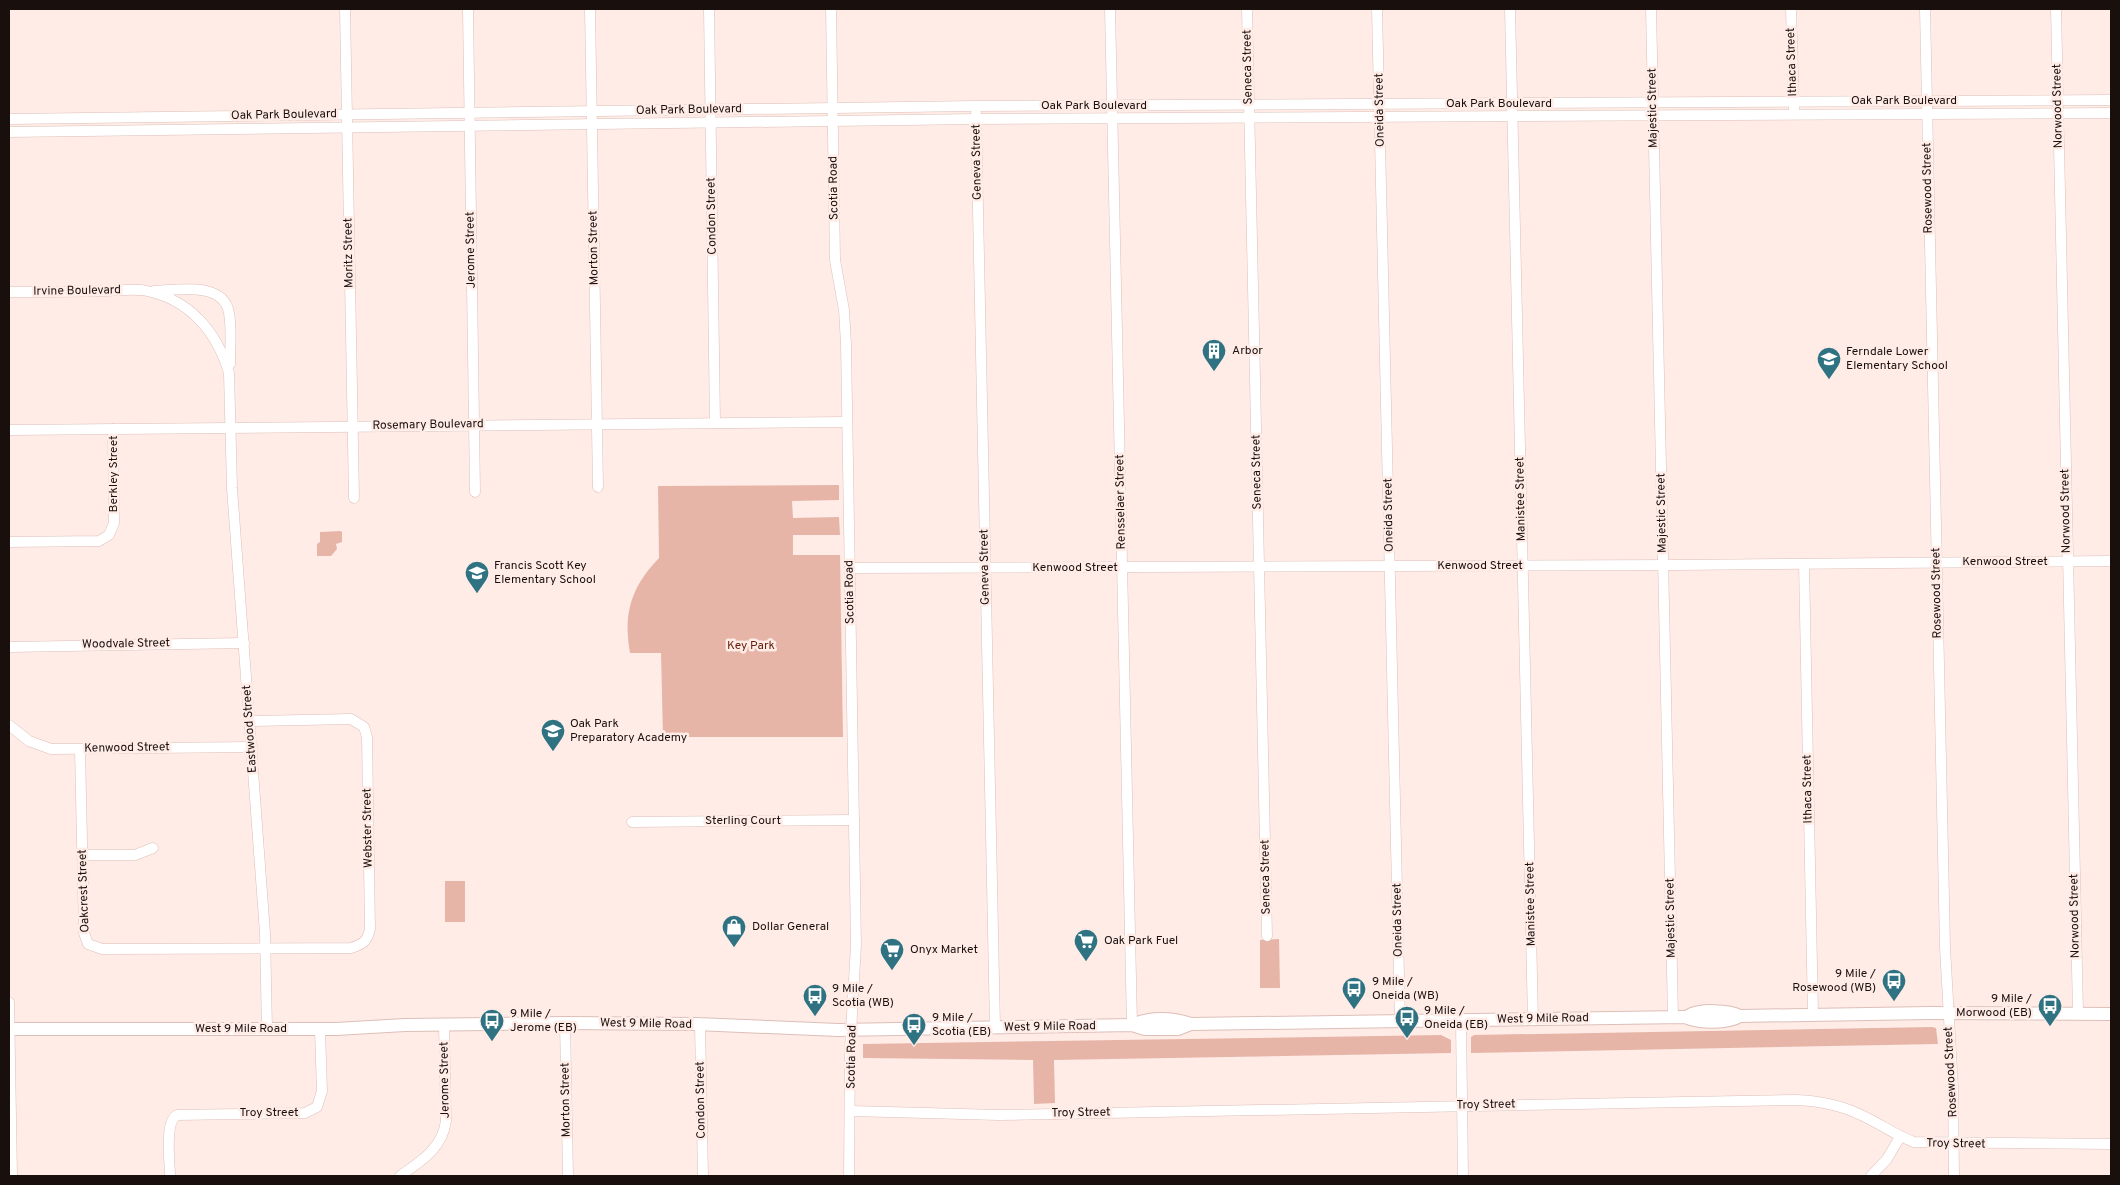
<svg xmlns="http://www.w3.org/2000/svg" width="2120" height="1185" font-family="Overpass,sans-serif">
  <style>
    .green { fill: #e6b5a8 }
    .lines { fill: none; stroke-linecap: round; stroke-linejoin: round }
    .minor-casing { stroke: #ddbfb7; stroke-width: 11 }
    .major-casing { stroke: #ddbfb7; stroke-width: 14 }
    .minor { stroke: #fff; stroke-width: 10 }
    .major { stroke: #fff; stroke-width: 12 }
    .labels { text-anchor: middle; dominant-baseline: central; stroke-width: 5; stroke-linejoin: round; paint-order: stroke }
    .street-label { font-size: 12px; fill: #190f0d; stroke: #ffece7 }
    .poi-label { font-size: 12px; fill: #190f0d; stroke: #ffece7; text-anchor: start }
    .park-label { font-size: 12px; fill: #64200e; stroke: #ffece7 }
  </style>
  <rect width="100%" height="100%" fill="#ffece7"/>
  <!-- green -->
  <g class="green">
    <path d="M839 485V500L792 501 793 518 839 517 840 535H793V555H840L843 737H663L661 653H630C623 614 631 587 659 558L658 486Z"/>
    <polygon points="340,531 342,532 342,542 336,544 337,549 331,556 317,556 317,544 320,542 320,532"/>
    <rect x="445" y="881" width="20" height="41"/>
    <polygon points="1279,939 1280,988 1260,988 1260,940"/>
    <polygon points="1932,1027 1936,1028 1938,1044 1471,1053 1471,1037 1474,1035"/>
    <polygon points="1441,1035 1451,1040 1451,1053 1054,1060 1055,1103 1034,1104 1033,1060 863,1058 863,1044"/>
  </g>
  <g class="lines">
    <defs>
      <g id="minor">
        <polyline points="345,9 354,498"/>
        <polyline points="468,9 475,492"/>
        <polyline points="590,9 598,487"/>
        <polyline points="709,9 715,423"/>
        <polyline points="831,9 835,260 844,310 846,344 856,945 850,1049 849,1176"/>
        <polyline points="1110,9 1132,1025"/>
        <polyline points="1247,9 1267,936"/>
        <polyline points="1377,9 1400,1021"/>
        <polyline points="1510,9 1533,1020"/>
        <polyline points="1651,9 1673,1017"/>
        <polyline points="1791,9 1794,109"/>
        <polyline points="1925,9 1945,947 1953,1089 1954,1176"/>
        <polyline points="2056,9 2078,1013"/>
        <polyline points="976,113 995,1027"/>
        <polyline points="9,119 976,106 2111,100"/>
        <polyline points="9,132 976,119 2111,113"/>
        <path d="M154 291C177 290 224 281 229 313 232 329 230 348 230 364"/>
        <path d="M9 292C41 292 73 292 104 291 118 291 134 288 147 291 190 300 217 332 229 373L232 488 265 933 267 1030"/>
        <polyline points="9,430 847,422"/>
        <polyline points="9,542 99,541 109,535 114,523 113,429"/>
        <polyline points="1804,564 1813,1015"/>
        <polyline points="850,568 1678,565 2111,561"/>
        <polyline points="9,647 244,643"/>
        <polyline points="9,725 29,741 51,749 252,747"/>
        <path d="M80 749 84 933 88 944 102 949 351 948C363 944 367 942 370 929L367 737 364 727 351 719 250 721"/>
        <polyline points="632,822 854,820"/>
        <polyline points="83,855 135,855 153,848"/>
        <polyline points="9,1002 12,1176"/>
        <polyline points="1461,1021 1463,1176"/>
        <polyline points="565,1023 568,1176"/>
        <polyline points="700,1025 703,1176"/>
        <path d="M851 1111 999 1115 1796 1100C1819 1101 1841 1105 1861 1115 1879 1123 1895 1135 1914 1142L2111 1144"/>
        <path d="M170 1176C170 1162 164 1122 177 1115L305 1113 317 1107 322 1091 320 1030"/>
        <path d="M400 1176C421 1161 442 1149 446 1121L444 1025"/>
        <polyline points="1871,1176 1887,1159 1900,1137"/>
      </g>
      <g id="major">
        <path d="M1688 1016C1699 1009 1729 1010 1740 1016"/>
        <path d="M1132 1025C1151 1017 1172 1018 1191 1024"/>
        <path d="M9 1029H336L405 1025 565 1023 696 1024 838 1030 1132 1025 1145 1029H1178L1191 1024 1685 1017C1699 1023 1727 1024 1740 1016L1929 1013 2111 1014"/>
      </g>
    </defs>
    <!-- minor casing -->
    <use href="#minor" class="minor-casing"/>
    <!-- major casing -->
    <use href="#major" class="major-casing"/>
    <!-- minor -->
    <use href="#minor" class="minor"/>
    <!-- major -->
    <use href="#major" class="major"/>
  </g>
  <!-- icons -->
  <defs>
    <symbol id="building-pin" viewBox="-11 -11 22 30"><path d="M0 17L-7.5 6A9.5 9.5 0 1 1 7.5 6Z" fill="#2f7383" stroke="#ffece7"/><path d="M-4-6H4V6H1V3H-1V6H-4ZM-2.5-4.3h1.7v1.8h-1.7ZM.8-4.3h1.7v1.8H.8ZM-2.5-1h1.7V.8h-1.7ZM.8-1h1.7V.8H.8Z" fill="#fff"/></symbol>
    <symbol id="school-pin" viewBox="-11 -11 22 30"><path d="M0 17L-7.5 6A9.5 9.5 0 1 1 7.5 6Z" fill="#2f7383" stroke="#ffece7"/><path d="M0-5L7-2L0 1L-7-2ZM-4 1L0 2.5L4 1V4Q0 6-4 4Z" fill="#fff"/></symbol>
    <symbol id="shop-pin" viewBox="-11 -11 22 30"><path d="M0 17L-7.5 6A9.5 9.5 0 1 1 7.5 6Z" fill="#2f7383" stroke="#ffece7"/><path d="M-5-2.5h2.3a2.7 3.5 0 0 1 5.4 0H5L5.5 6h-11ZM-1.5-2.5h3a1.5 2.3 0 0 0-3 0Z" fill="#fff"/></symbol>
    <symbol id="supermarket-pin" viewBox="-11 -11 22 30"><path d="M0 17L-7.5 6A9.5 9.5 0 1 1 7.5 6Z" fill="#2f7383" stroke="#ffece7"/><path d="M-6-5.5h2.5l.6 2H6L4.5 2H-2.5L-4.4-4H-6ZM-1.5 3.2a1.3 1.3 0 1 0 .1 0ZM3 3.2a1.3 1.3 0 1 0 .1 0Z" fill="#fff"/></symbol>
    <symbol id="bus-pin" viewBox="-11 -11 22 30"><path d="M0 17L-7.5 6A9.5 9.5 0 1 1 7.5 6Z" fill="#2f7383" stroke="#ffece7"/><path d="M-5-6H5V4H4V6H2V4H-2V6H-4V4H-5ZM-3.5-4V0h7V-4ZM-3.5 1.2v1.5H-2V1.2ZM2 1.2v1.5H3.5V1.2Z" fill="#fff"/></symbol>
  </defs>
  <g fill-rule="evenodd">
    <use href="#building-pin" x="1200" y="337" width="28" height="38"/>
    <use href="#school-pin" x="1815" y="345" width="28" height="38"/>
    <use href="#school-pin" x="463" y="559" width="28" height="38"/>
    <use href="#school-pin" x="539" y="717" width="28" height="38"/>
    <use href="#shop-pin" x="720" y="913" width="28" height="38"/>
    <use href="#supermarket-pin" x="1072" y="927" width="28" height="38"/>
    <use href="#supermarket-pin" x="878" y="936" width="28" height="38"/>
    <use href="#bus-pin" x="1880" y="967" width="28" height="38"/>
    <use href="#bus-pin" x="1340" y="975" width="28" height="38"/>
    <use href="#bus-pin" x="801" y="982" width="28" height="38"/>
    <use href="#bus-pin" x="2036" y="992" width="28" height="38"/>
    <use href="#bus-pin" x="1393" y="1004" width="28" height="38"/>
    <use href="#bus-pin" x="478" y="1007" width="28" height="38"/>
    <use href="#bus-pin" x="900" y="1011" width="28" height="38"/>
  </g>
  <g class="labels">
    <!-- street labels -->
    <g class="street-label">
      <text transform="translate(1792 62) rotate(-92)">Ithaca Street</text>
      <text transform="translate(1248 67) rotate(-91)">Seneca Street</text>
      <text x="1904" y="101">Oak Park Boulevard</text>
      <text x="1499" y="104">Oak Park Boulevard</text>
      <text x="1094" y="106">Oak Park Boulevard</text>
      <text transform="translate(2058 106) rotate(-91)">Norwood Street</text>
      <text transform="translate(1653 108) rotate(-91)">Majestic Street</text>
      <text transform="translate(689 110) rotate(-1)">Oak Park Boulevard</text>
      <text transform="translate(1380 110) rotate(-91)">Oneida Street</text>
      <text transform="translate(284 115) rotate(-1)">Oak Park Boulevard</text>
      <text transform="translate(977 162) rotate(-91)">Geneva Street</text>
      <text transform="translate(834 188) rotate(-91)">Scotia Road</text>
      <text transform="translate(1928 188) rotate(-91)">Rosewood Street</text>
      <text transform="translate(712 216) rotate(-91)">Condon Street</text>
      <text transform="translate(594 248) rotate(-91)">Morton Street</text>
      <text transform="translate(471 250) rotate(-91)">Jerome Street</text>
      <text transform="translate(349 253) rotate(-91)">Moritz Street</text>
      <text transform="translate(77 291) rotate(-1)">Irvine Boulevard</text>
      <text transform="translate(428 425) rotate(-1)">Rosemary Boulevard</text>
      <text transform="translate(1257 472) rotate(-91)">Seneca Street</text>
      <text transform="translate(114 474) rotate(-90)">Berkley Street</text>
      <text transform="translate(1521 499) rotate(-91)">Manistee Street</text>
      <text transform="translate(1121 502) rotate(-91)">Rensselaer Street</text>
      <text transform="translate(2066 511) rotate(-91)">Norwood Street</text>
      <text transform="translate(1662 513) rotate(-91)">Majestic Street</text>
      <text transform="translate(1389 515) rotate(-91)">Oneida Street</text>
      <text x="2005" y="562">Kenwood Street</text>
      <text x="1480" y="566">Kenwood Street</text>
      <text transform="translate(985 567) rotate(-91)">Geneva Street</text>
      <text x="1075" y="568">Kenwood Street</text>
      <text transform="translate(850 592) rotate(-91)">Scotia Road</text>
      <text transform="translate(1937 593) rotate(-91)">Rosewood Street</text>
      <text transform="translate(126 644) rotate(-1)">Woodvale Street</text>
      <text transform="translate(250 729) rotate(-94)">Eastwood Street</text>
      <text transform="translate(127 748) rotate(-1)">Kenwood Street</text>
      <text transform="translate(1808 789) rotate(-91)">Ithaca Street</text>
      <text x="743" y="821">Sterling Court</text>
      <text transform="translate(368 828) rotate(-91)">Webster Street</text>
      <text transform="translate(1266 877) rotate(-91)">Seneca Street</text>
      <text transform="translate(84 891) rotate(-92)">Oakcrest Street</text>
      <text transform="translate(1531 904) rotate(-91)">Manistee Street</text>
      <text transform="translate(2075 916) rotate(-91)">Norwood Street</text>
      <text transform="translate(1671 918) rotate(-91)">Majestic Street</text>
      <text transform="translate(1398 920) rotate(-91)">Oneida Street</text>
      <text transform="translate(1543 1019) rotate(-1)">West 9 Mile Road</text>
      <text transform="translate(646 1024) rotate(1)">West 9 Mile Road</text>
      <text transform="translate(1050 1027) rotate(-1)">West 9 Mile Road</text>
      <text x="241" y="1029">West 9 Mile Road</text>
      <text transform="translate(852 1057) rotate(-89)">Scotia Road</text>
      <text transform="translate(1951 1072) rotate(-93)">Rosewood Street</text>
      <text transform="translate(445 1080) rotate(-91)">Jerome Street</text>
      <text transform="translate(566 1100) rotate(-91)">Morton Street</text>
      <text transform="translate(701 1100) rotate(-91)">Condon Street</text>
      <text transform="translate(1486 1105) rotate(-1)">Troy Street</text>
      <text x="269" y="1113">Troy Street</text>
      <text transform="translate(1081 1113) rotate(-1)">Troy Street</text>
      <text transform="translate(1956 1144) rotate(1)">Troy Street</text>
    </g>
    <!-- poi labels -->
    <g class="poi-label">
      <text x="1232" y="351">Arbor</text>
      <text x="1846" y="352">Ferndale Lower<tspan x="1846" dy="14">Elementary School</tspan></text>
      <text x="494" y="566">Francis Scott Key<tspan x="494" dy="14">Elementary School</tspan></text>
      <text x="570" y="724">Oak Park<tspan x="570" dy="14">Preparatory Academy</tspan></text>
      <text x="752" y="927">Dollar General</text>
      <text x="1104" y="941">Oak Park Fuel</text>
      <text x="910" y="950">Onyx Market</text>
      <text x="1876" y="974" text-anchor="end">9 Mile /<tspan x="1876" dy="14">Rosewood (WB)</tspan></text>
      <text x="1372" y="982">9 Mile /<tspan x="1372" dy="14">Oneida (WB)</tspan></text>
      <text x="832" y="989">9 Mile /<tspan x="832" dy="14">Scotia (WB)</tspan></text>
      <text x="2032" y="999" text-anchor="end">9 Mile /<tspan x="2032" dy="14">Morwood (EB)</tspan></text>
      <text x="1424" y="1011">9 Mile /<tspan x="1424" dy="14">Oneida (EB)</tspan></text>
      <text x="510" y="1014">9 Mile /<tspan x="510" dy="14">Jerome (EB)</tspan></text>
      <text x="932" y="1018">9 Mile /<tspan x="932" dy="14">Scotia (EB)</tspan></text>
    </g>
    <!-- park labels -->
    <g class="park-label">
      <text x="751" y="646">Key Park</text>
    </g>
  </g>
  <!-- border -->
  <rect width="2120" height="1185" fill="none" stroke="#190f0d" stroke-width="20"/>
</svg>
